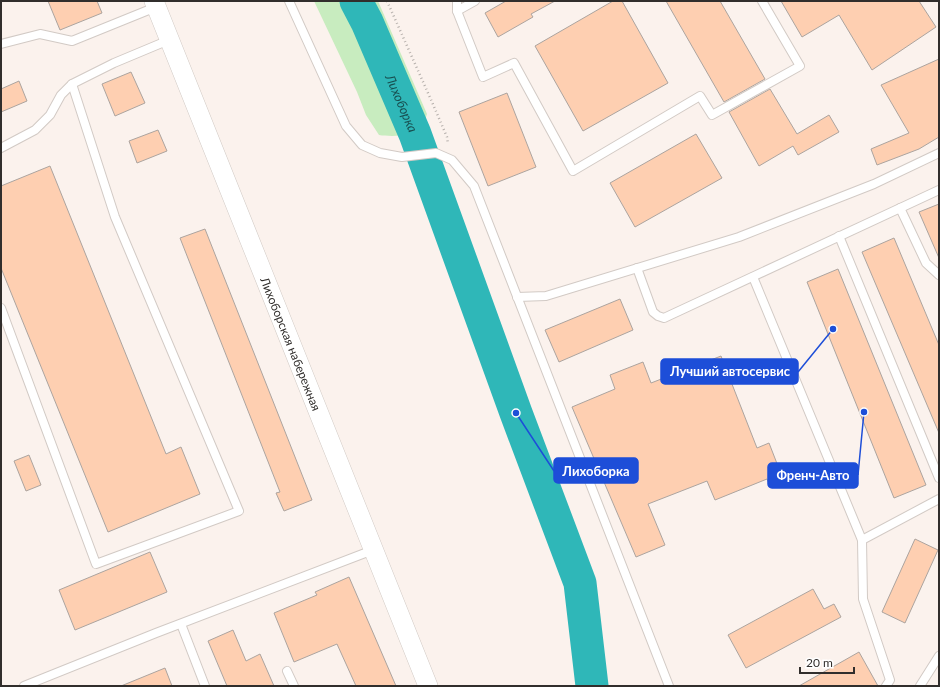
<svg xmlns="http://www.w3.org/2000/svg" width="940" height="687" font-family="Lato,sans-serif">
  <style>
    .green { fill: #c8ecbf }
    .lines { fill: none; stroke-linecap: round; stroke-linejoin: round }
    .river { stroke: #2fb7b8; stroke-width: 33 }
    .building { fill: #fecfb1; stroke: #aca49f }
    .service-casing { stroke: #d2cac5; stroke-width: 10 }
    .tertiary-casing { stroke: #d2cac5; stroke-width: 20 }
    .path { stroke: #b6b0ac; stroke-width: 2.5; stroke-dasharray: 1 3; stroke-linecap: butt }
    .service { stroke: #fff; stroke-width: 8 }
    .tertiary { stroke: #fff; stroke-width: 19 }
    .labels { text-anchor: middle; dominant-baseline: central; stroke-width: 3; stroke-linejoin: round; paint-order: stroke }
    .street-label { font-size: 12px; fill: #312e2c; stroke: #fff }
    .water-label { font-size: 13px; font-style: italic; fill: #184f50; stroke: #fff }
    .leader { fill: none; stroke: #1d4ed8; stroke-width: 1.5 }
    .callout-dot { fill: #1d4ed8; stroke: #fff; stroke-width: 1.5 }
    .callout { fill: #1d4ed8; stroke: #1d4ed8; stroke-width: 1.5 }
    .callout-label { font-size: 13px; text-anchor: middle; font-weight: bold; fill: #fff }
  </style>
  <rect width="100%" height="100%" fill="#fbf2ed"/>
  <!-- green -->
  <path class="green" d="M314 1H378L427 114C426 117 425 120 424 123 415 137 393 137 379 135L366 115 357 92Z"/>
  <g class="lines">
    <!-- river -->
    <path class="river" id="s1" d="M356 1 367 22 415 134 516 413 580 583 592 686"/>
  </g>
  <!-- building -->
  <g class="building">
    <polygon points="48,1 97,1 102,13 60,30"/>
    <polygon points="506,1 555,1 531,14 533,17 498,37 485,13"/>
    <polygon points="613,1 622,1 668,83 583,131 535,46"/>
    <polygon points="666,1 720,1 765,79 724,102"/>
    <polygon points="781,1 919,1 936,27 872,70 839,15 802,37"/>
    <polygon points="939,59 939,137 919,149 877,165 871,149 909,133 881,85"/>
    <polygon points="131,72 145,103 115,116 102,84"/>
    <polygon points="19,81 27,101 1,112 1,89"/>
    <polygon points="770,89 797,134 829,115 839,132 798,155 793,146 759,166 729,112"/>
    <polygon points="507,93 536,167 488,186 459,112"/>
    <polygon points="158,130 167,151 137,163 129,141"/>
    <polygon points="696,134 722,178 635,227 610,183"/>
    <polygon points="50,166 166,454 181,447 200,494 108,532 1,268 1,186"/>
    <polygon points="939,204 939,258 919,212"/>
    <polygon points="205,229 312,500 284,511 276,493 280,492 180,238"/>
    <polygon points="894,238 939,345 939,433 862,252"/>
    <polygon points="838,269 926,485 894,498 807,282"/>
    <polygon points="620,299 633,330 559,362 545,330"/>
    <polygon points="721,356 757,448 769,443 783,479 769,484 767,479 715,500 707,481 648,504 665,545 636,557 572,407 615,389 610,375 643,362 651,383"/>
    <polygon points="29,455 41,485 26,491 14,461"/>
    <polygon points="915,539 938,550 905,623 882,612"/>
    <polygon points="150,552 167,592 75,630 59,590"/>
    <polygon points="349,577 396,686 356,686 337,644 294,662 274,613 317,595 315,592"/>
    <polygon points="813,589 824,609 834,604 841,617 746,668 728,635"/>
    <polygon points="233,630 246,661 260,654 274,686 227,686 208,641"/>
    <polygon points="859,652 878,686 799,686"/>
    <polygon points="165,668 172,686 121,686"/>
  </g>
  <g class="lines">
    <defs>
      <g id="service">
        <polyline points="289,1 346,126 362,145 380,153 402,157 436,153 452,160 474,186 669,686"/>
        <polyline points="457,1 457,11 483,77 514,63 573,171 700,96 712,115 800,66 762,1"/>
        <polyline points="457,11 475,1"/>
        <polyline points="1,44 40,34 72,41 156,7"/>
        <polyline points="1,148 35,130 50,115 61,95 72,84 114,63 169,40"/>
        <polyline points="900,208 926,263 939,275"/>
        <polyline points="839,236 939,478"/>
        <polyline points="637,268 653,312 658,316 664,318 939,190"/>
        <polyline points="753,277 862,540 863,599 890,680 886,686"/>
        <polyline points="517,297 546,296 739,237 874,184 939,153"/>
        <polyline points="1,308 96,564 239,511 115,217 72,84"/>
        <polyline points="862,540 939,499"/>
        <polyline points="181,624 205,686"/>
        <polyline points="287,671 294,686"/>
        <polyline points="24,686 156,633 373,550"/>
        <polyline points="920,686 939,656"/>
      </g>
      <g id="tertiary">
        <path id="s2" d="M154 1 428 686"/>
      </g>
    </defs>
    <!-- service casing -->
    <use href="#service" class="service-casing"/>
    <!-- tertiary casing -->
    <use href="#tertiary" class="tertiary-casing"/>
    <!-- path -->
    <polyline class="path" points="387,1 432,102 447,137 448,144"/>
    <!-- service -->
    <use href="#service" class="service"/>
    <!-- tertiary -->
    <use href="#tertiary" class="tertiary"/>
  </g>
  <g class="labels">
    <!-- street labels -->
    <g class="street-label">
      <text stroke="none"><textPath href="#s2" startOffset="369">Лихоборская набережная</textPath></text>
    </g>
    <!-- water labels -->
    <g class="water-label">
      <text stroke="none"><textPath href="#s1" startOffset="112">Лихоборка</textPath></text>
    </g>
  </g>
  <!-- callouts -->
  <path class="leader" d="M833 329L798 372M516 413L554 471M864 412L858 475"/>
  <g class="callout-dot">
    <circle cx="833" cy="329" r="4"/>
    <circle cx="516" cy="413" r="4"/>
    <circle cx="864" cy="412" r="4"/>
  </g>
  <g class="callout">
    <rect x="661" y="359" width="137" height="25" rx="4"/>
    <rect x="554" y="458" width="84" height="25" rx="4"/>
    <rect x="768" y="463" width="90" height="25" rx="4"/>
  </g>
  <g class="callout-label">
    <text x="730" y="376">Лучший автосервис</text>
    <text x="596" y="476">Лихоборка</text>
    <text x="813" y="480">Френч-Авто</text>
  </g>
  <!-- border -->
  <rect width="940" height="687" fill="none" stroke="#312e2c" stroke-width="4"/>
  <!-- scale -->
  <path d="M800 667v6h54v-6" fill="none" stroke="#312e2c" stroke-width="2"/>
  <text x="806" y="667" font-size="12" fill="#312e2c" stroke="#ffffff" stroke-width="3" paint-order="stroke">20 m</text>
</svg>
